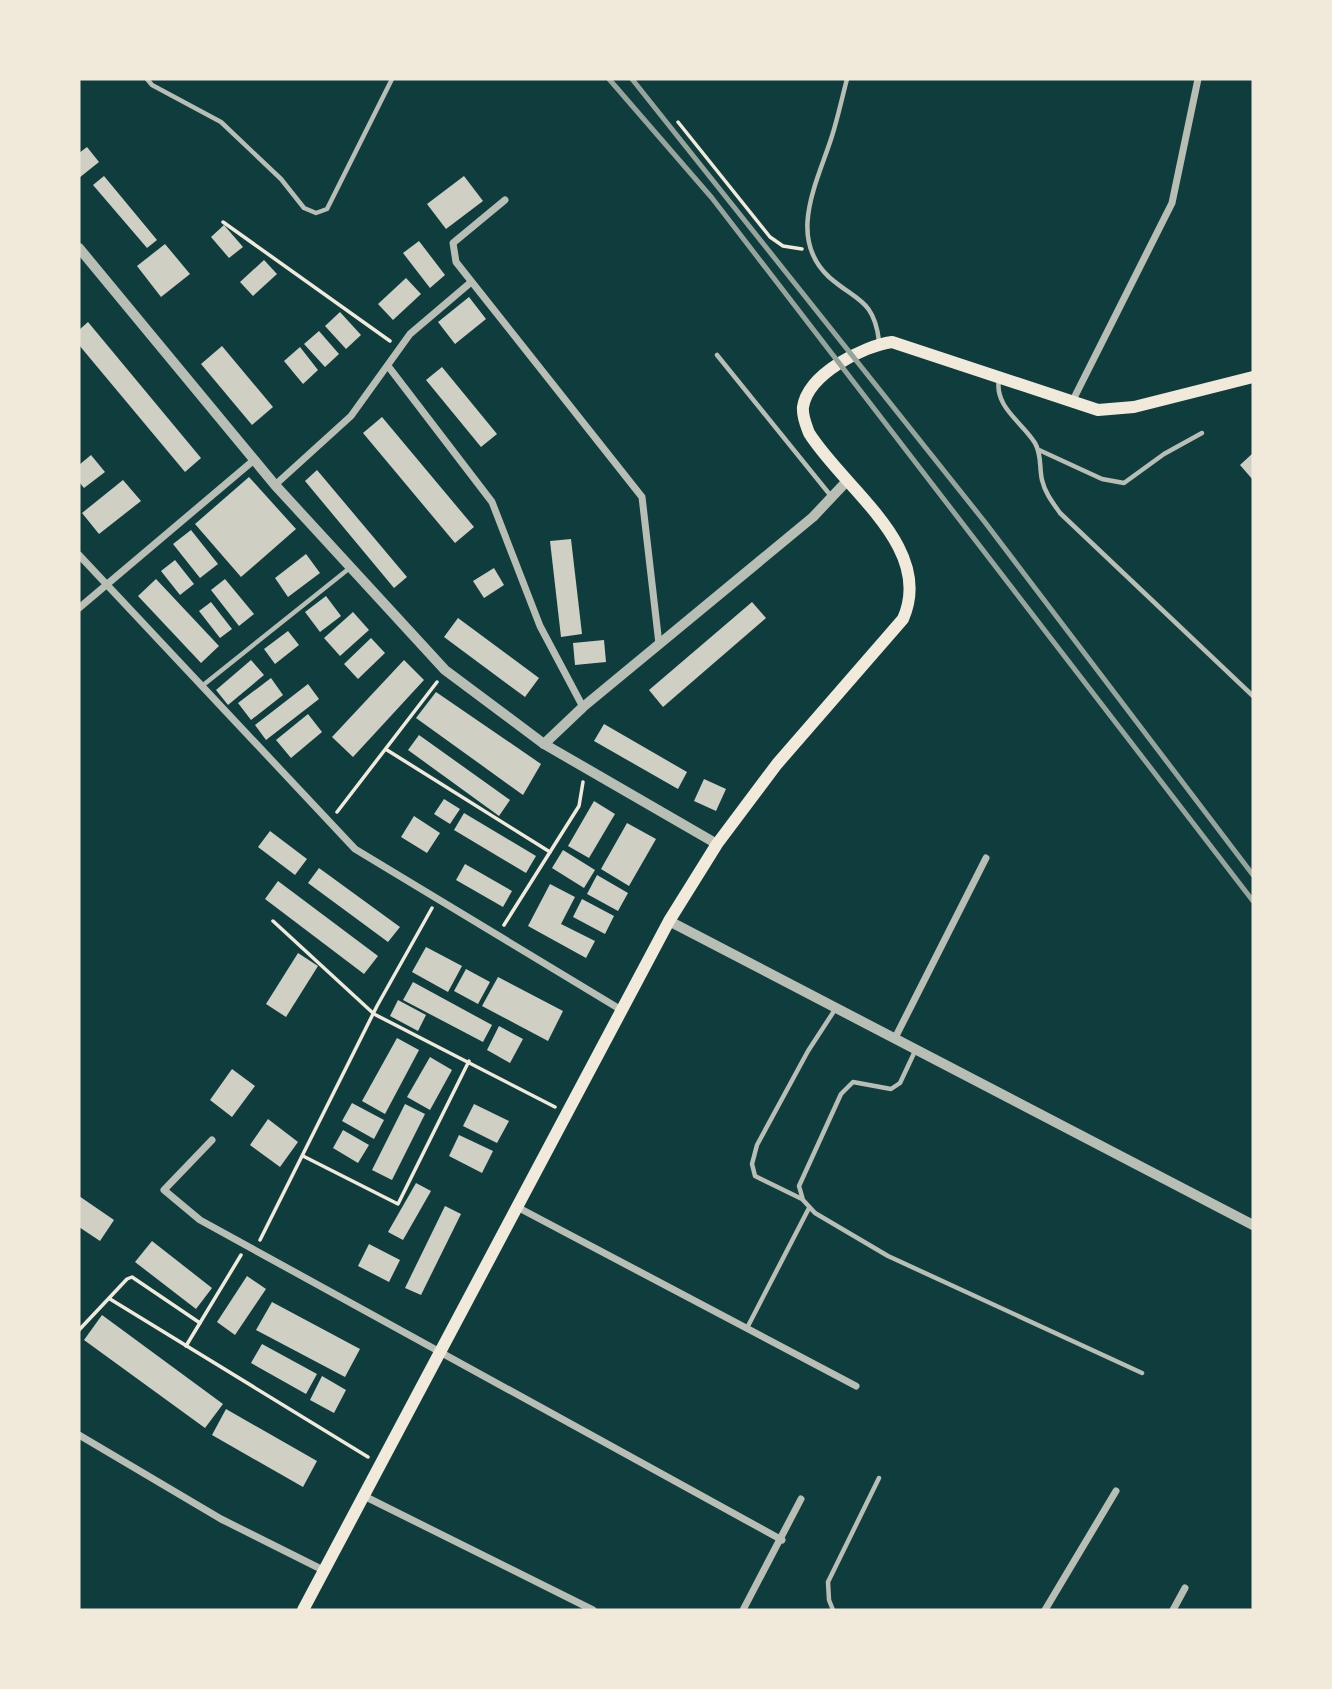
<svg xmlns="http://www.w3.org/2000/svg" width="1332" height="1689" font-family="Inter,sans-serif">
  <style>
    .building { fill: #cfcfc3 }
    .lines { fill: none; stroke-linecap: round; stroke-linejoin: round }
    .path { stroke: #f1e9da; stroke-width: 3.5 }
    .service { stroke: #b8beb3; stroke-width: 4.5 }
    .minor { stroke: #b8beb3; stroke-width: 7 }
    .tertiary { stroke: #b8beb3; stroke-width: 10 }
    .secondary { stroke: #f1e9da; stroke-width: 12 }
    .rail { stroke: #97a49c; stroke-width: 5 }
  </style>
  <rect width="100%" height="100%" fill="#0f3d3e"/>
  <!-- building -->
  <g class="building">
    <polygon points="87,147 99,162 79,178 79,153"/>
    <polygon points="104,176 157,240 147,248 93,185"/>
    <polygon points="464,176 483,201 446,229 427,204"/>
    <polygon points="224,225 243,247 229,258 211,237"/>
    <polygon points="419,241 445,275 430,288 403,253"/>
    <polygon points="165,244 190,274 161,297 137,266"/>
    <polygon points="264,260 277,274 253,296 240,282"/>
    <polygon points="406,278 421,294 393,320 378,304"/>
    <polygon points="469,297 486,319 455,344 438,322"/>
    <polygon points="340,312 361,335 346,349 325,326"/>
    <polygon points="88,322 201,458 185,472 79,345 79,330"/>
    <polygon points="319,331 339,354 325,367 304,344"/>
    <polygon points="222,346 273,407 252,425 201,364"/>
    <polygon points="300,347 318,370 303,384 284,361"/>
    <polygon points="442,367 497,434 481,447 426,380"/>
    <polygon points="382,417 474,527 455,543 363,433"/>
    <polygon points="1253,453 1253,480 1240,465"/>
    <polygon points="91,455 105,472 84,488 79,482 79,465"/>
    <polygon points="317,470 407,577 394,588 305,481"/>
    <polygon points="249,477 296,529 241,577 195,524"/>
    <polygon points="123,480 141,501 99,534 82,513"/>
    <polygon points="191,530 218,564 200,578 173,544"/>
    <polygon points="571,539 582,634 561,637 550,541"/>
    <polygon points="306,554 320,573 288,597 275,578"/>
    <polygon points="175,560 194,584 180,595 161,571"/>
    <polygon points="494,568 504,585 484,598 473,581"/>
    <polygon points="156,579 219,646 201,663 138,596"/>
    <polygon points="225,579 254,614 239,626 211,590"/>
    <polygon points="326,596 341,616 320,632 305,612"/>
    <polygon points="211,602 232,629 220,638 199,611"/>
    <polygon points="752,602 766,618 663,707 649,690"/>
    <polygon points="353,612 369,630 340,656 324,638"/>
    <polygon points="458,618 539,678 525,697 444,637"/>
    <polygon points="288,631 299,645 275,664 264,649"/>
    <polygon points="371,638 385,653 358,679 344,664"/>
    <polygon points="604,640 606,662 575,665 573,643"/>
    <polygon points="251,660 264,675 228,705 216,690"/>
    <polygon points="404,660 424,680 353,757 332,737"/>
    <polygon points="271,678 283,695 251,720 238,703"/>
    <polygon points="308,684 319,699 266,740 255,725"/>
    <polygon points="436,692 541,764 523,795 416,718"/>
    <polygon points="308,714 322,732 291,758 276,740"/>
    <polygon points="604,724 687,772 678,789 594,741"/>
    <polygon points="419,735 510,800 499,816 408,750"/>
    <polygon points="704,779 726,789 716,811 694,801"/>
    <polygon points="444,799 460,809 450,824 434,814"/>
    <polygon points="594,801 615,814 589,858 568,846"/>
    <polygon points="464,813 536,856 526,873 454,830"/>
    <polygon points="414,816 440,833 427,853 401,837"/>
    <polygon points="627,823 656,839 629,886 601,869"/>
    <polygon points="270,831 307,859 295,875 258,847"/>
    <polygon points="563,850 595,870 584,888 552,868"/>
    <polygon points="465,864 512,891 503,907 456,880"/>
    <polygon points="319,868 400,927 388,942 308,883"/>
    <polygon points="597,875 628,893 618,911 587,894"/>
    <polygon points="278,881 378,956 364,974 265,899"/>
    <polygon points="550,884 575,897 561,924 595,941 586,958 528,926"/>
    <polygon points="582,899 614,916 605,934 573,917"/>
    <polygon points="426,947 462,966 448,992 412,972"/>
    <polygon points="298,953 318,966 286,1017 266,1004"/>
    <polygon points="466,969 490,982 478,1004 454,991"/>
    <polygon points="498,977 563,1011 548,1041 482,1006"/>
    <polygon points="413,982 492,1025 483,1042 403,1000"/>
    <polygon points="398,1000 426,1015 418,1031 390,1016"/>
    <polygon points="499,1026 523,1039 510,1063 487,1050"/>
    <polygon points="397,1038 419,1050 385,1114 362,1101"/>
    <polygon points="430,1057 452,1070 430,1110 407,1097"/>
    <polygon points="232,1069 255,1086 232,1117 210,1100"/>
    <polygon points="352,1103 384,1120 374,1139 342,1121"/>
    <polygon points="405,1104 425,1114 392,1180 372,1170"/>
    <polygon points="474,1104 509,1121 497,1143 463,1126"/>
    <polygon points="268,1119 298,1142 280,1167 250,1145"/>
    <polygon points="343,1130 369,1145 358,1163 333,1148"/>
    <polygon points="459,1135 493,1151 482,1173 449,1156"/>
    <polygon points="416,1183 431,1191 403,1240 388,1232"/>
    <polygon points="79,1196 114,1220 100,1241 79,1227"/>
    <polygon points="445,1206 461,1214 421,1295 405,1288"/>
    <polygon points="152,1241 212,1288 196,1309 135,1262"/>
    <polygon points="369,1244 400,1260 389,1282 358,1266"/>
    <polygon points="247,1276 266,1289 235,1335 217,1322"/>
    <polygon points="272,1302 360,1349 345,1377 256,1330"/>
    <polygon points="102,1315 223,1404 205,1428 84,1340"/>
    <polygon points="262,1344 317,1374 306,1394 251,1363"/>
    <polygon points="322,1376 346,1390 334,1413 310,1400"/>
    <polygon points="226,1409 317,1461 303,1487 212,1435"/>
  </g>
  <g class="lines">
    <!-- path -->
    <g class="path">
      <polyline points="678,122 770,237 783,246 802,249"/>
      <polyline points="223,222 390,341"/>
      <polyline points="387,750 550,852 504,925"/>
      <polyline points="337,812 437,682"/>
      <polyline points="550,852 579,806 583,782"/>
      <polyline points="273,921 374,1014 555,1107"/>
      <polyline points="303,1156 398,1204 469,1061"/>
      <polyline points="260,1240 377,1006 432,908"/>
      <polyline points="110,1299 368,1457"/>
      <polyline points="79,1330 127,1279 132,1277 200,1323"/>
      <polyline points="186,1346 241,1255"/>
    </g>
    <!-- service -->
    <g class="service">
      <polyline points="147,79 152,85 221,122 281,179 304,208 316,213 327,209 392,79"/>
      <path d="M847 79C842 98 838 117 832 136 818 181 786 237 829 277 856 301 874 299 879 341"/>
      <polyline points="717,355 831,496"/>
      <path d="M999 379C994 407 1022 422 1035 443 1042 455 1039 467 1042 480 1045 493 1053 503 1060 513L1253 696"/>
      <polyline points="1039,450 1102,479 1124,483 1164,454 1202,433"/>
      <polyline points="202,686 351,567"/>
      <polyline points="916,1049 900,1083 891,1089 853,1082 841,1094 799,1186 803,1200 815,1213 888,1256 1142,1373"/>
      <polyline points="802,1199 755,1176 752,1164 757,1145 808,1051 836,1008"/>
      <polyline points="747,1328 809,1208"/>
      <polyline points="833,1610 829,1600 828,1582 879,1478"/>
    </g>
    <!-- minor -->
    <g class="minor">
      <polyline points="505,200 453,243 456,262 642,497 659,644"/>
      <polyline points="388,366 492,502 540,626 583,707"/>
      <polyline points="1072,402 1172,203 1198,79"/>
      <polyline points="275,485 351,416 410,334 470,283"/>
      <polyline points="79,555 355,849 623,1011"/>
      <polyline points="79,608 254,460"/>
      <polyline points="895,1038 986,858"/>
      <polyline points="212,1140 164,1190 200,1220 782,1540"/>
      <polyline points="519,1208 856,1386"/>
      <polyline points="79,1435 221,1519 323,1570"/>
      <polyline points="366,1497 593,1610"/>
      <polyline points="743,1610 801,1499"/>
      <polyline points="1045,1610 1116,1491"/>
      <polyline points="1173,1610 1185,1588"/>
    </g>
    <!-- tertiary -->
    <g class="tertiary">
      <polyline points="79,248 275,485 445,670 544,744 717,844"/>
      <polyline points="544,744 583,707 813,517 846,482"/>
      <polyline points="669,921 1253,1225"/>
    </g>
    <!-- secondary -->
    <path class="secondary" d="M303 1610 669 921 717 844 777 764 903 619C935 547 844 489 809 433 806 425 802 416 803 407 808 374 863 346 892 342L1098 410 1134 407 1253 377"/>
    <!-- rail -->
    <g class="rail">
      <polyline points="609,79 712,198 1253,901"/>
      <polyline points="632,79 984,521 1253,875"/>
    </g>
  </g>
  <!-- border -->
  <rect width="1332" height="1689" fill="none" stroke="#f1e9da" stroke-width="161"/>
</svg>
